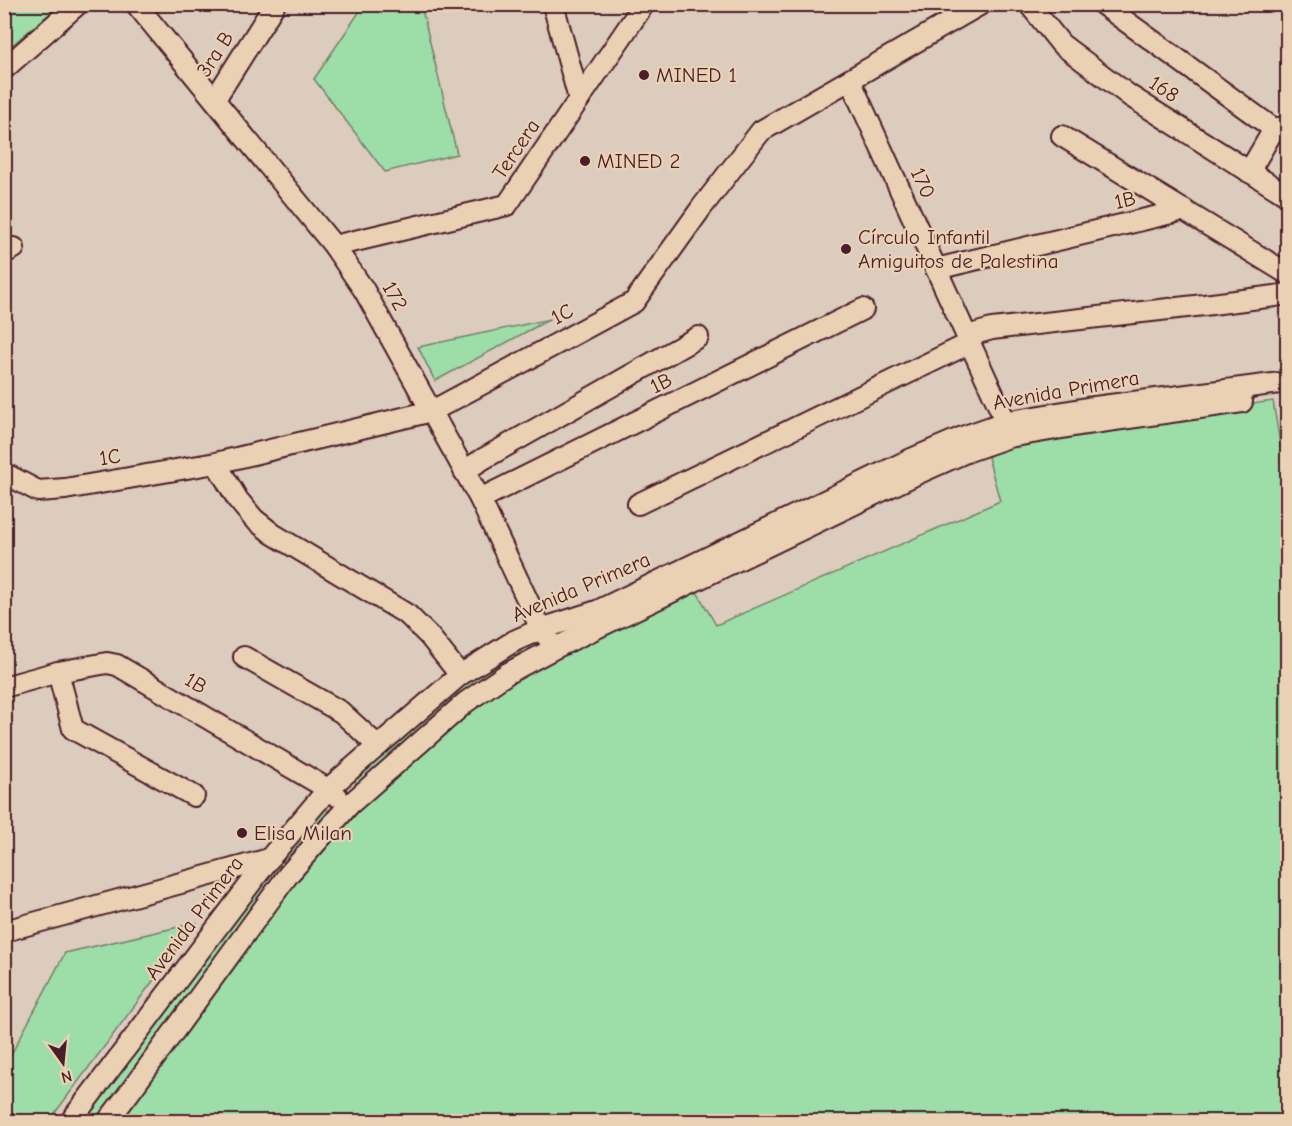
<svg xmlns="http://www.w3.org/2000/svg" width="1292" height="1126" font-family="'Comic Neue',sans-serif">
  <style>
    .green { fill: #9ddea8; stroke: #747e6a; stroke-width: 1.5 }
    .lines { fill: none; stroke-linecap: round; stroke-linejoin: round }
    .minor-casing { stroke: #4a1f2b; stroke-width: 24 }
    .minor { stroke: #ebd1b3; stroke-width: 20 }
    .poi-dot { fill: #4a1f2b; stroke: #ebd1b3; stroke-width: 2 }
    .labels { text-anchor: middle; dominant-baseline: central; stroke-width: 4.5; stroke-linejoin: round; paint-order: stroke }
    .street-label { font-size: 21px; fill: #4a1f2b; stroke: #ebd1b3 }
    .poi-label { font-size: 21px; fill: #4a1f2b; stroke: #ebd1b3; text-anchor: start }
  </style>
  <rect width="100%" height="100%" fill="#dbccbd"/>
  <filter id="ink" filterUnits="userSpaceOnUse"><feTurbulence type="fractalNoise" baseFrequency=".0167" numOctaves="2"/><feDisplacementMap in="SourceGraphic" scale="12" xChannelSelector="R" yChannelSelector="G"/><feConvolveMatrix kernelMatrix="1 2 1 2 8 2 1 2 1" color-interpolation-filters="sRGB"/></filter>
  <g filter="url(#ink)">
    <!-- green -->
    <g class="green">
      <polygon points="4,5 5,4 60,5 12,45 5,37"/>
      <polygon points="364,5 421,5 457,154 385,172 314,79"/>
      <polygon points="550,319 435,381 418,347"/>
      <polygon points="1273,401 1288,493 1287,1121 110,1122 316,843 413,758 526,666 689,578 716,625 1000,501 988,457 1015,438"/>
      <path d="M527 645 516 656 500 665 470 687 360 785 356 784 355 780C406 733 463 672 527 645Z"/>
      <polygon points="325,807 327,808 328,811 325,817 277,872 252,912 95,1121 80,1122 254,889"/>
      <polygon points="196,923 49,1121 5,1121 5,1066 65,953"/>
    </g>
    <g class="lines">
      <defs>
        <g id="minor">
          <polyline points="136,4 334,246 364,290 480,499 541,629 548,638"/>
          <polyline points="553,4 579,99"/>
          <polyline points="1029,4 1061,44 1130,96 1288,196"/>
          <polyline points="1102,4 1274,129"/>
          <polyline points="4,69 78,4"/>
          <polyline points="850,80 1000,409 1008,434"/>
          <polyline points="215,99 275,4"/>
          <polyline points="1062,136 1288,274"/>
          <polyline points="1249,172 1274,129 1288,126"/>
          <polyline points="334,246 507,205 644,4"/>
          <polyline points="4,253 14,248"/>
          <polyline points="936,269 1184,210"/>
          <polyline points="967,336 992,329 1204,305 1275,296 1288,294"/>
          <polyline points="216,463 238,500 254,519 273,534 408,615 430,637 460,675"/>
          <polyline points="464,471 483,459 698,337"/>
          <polyline points="4,473 38,491 65,489 216,463 432,411 634,302 702,207 761,131 981,4"/>
          <polyline points="480,499 863,309"/>
          <polyline points="638,504 970,343"/>
          <polyline points="244,657 341,712 378,746"/>
          <polyline points="58,672 73,729 194,796"/>
          <polyline points="4,687 58,672 107,663 117,665 321,785 337,796"/>
          <polyline points="4,929 12,929 269,859"/>
          <polyline points="70,1122 269,859 328,789 460,675 514,641 541,629 597,611 909,460 965,436 1005,422 1087,408 1288,382"/>
          <polyline points="107,1122 132,1089 288,875 349,805 466,702 508,673 555,648 921,472 966,452 1009,437 1086,424 1242,402"/>
        </g>
      </defs>
      <!-- minor casing -->
      <use href="#minor" class="minor-casing"/>
      <!-- minor -->
      <use href="#minor" class="minor"/>
    </g>
  </g>
  <!-- markers -->
  <g class="poi-dot">
    <circle cx="644" cy="75" r="6"/>
    <circle cx="585" cy="161" r="6"/>
    <circle cx="846" cy="249" r="6"/>
    <circle cx="242" cy="833" r="6"/>
  </g>
  <g class="labels">
    <!-- street labels -->
    <g class="street-label">
      <text transform="translate(215 54) rotate(-57)">3ra B</text>
      <text transform="translate(1164 89) rotate(33)">168</text>
      <text transform="translate(516 149) rotate(-56)">Tercera</text>
      <text transform="translate(923 183) rotate(66)">170</text>
      <text transform="translate(1125 200) rotate(-13)">1B</text>
      <text transform="translate(395 296) rotate(60)">172</text>
      <text transform="translate(562 314) rotate(-29)">1C</text>
      <text transform="translate(661 383) rotate(-26)">1B</text>
      <text transform="translate(1066 390) rotate(-10)">Avenida Primera</text>
      <text transform="translate(110 457) rotate(-9)">1C</text>
      <text transform="translate(581 587) rotate(-23)">Avenida Primera</text>
      <text transform="translate(196 683) rotate(31)">1B</text>
      <text transform="translate(194 918) rotate(-53)">Avenida Primera</text>
    </g>
    <!-- poi labels -->
    <g class="poi-label">
      <text x="656" y="75">MINED 1</text>
      <text x="597" y="161">MINED 2</text>
      <text x="858" y="237">Círculo Infantil<tspan x="858" dy="24">Amiguitos de Palestina</tspan></text>
      <text x="254" y="833">Elisa Milan</text>
    </g>
  </g>
  <!-- margin -->
  <rect width="1292" height="1126" fill="none" stroke="#ebd1b3" stroke-width="24"/>
  <rect x="12" y="12" width="1268" height="1102" fill="none" stroke="#4a1f2b" stroke-width="2" filter="url(#ink)"/>
  <!-- north arrow -->
  <g transform="translate(63 1063) rotate(165)" stroke="#ebd1b3" stroke-width="4.5" paint-order="stroke">
  <path d="M0-4.5L10 22L0 15L-10 22Z" fill="#4a1f2b"/>
  <text y="-9" font-size="16" font-weight="bold" text-anchor="middle" fill="#4a1f2b">N</text>
  </g>
</svg>
